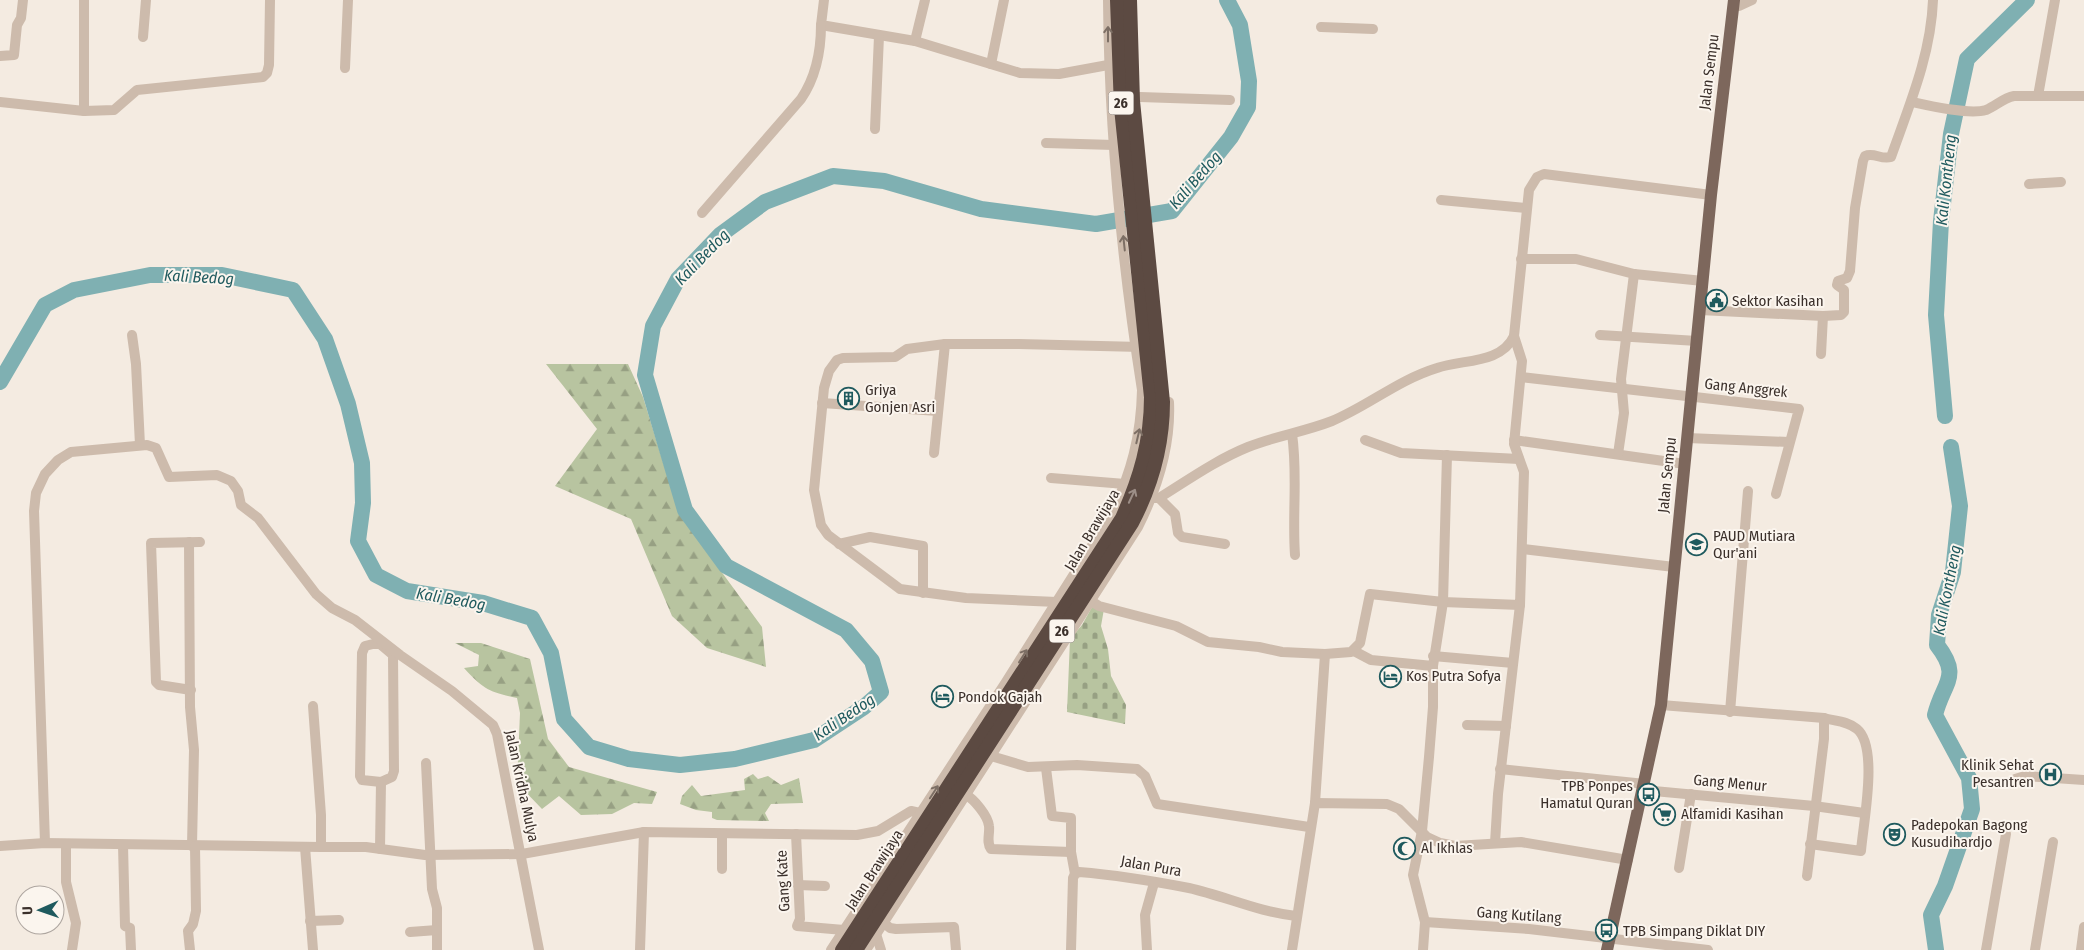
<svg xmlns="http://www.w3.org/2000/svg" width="2084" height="950" font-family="'Fira Sans Condensed',sans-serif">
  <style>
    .forest { fill: url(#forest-firs) }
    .cemetery { fill: url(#cemetery-stones) }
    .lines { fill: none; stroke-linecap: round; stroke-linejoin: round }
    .river { stroke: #7fb0b2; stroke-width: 16 }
    .minor { stroke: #cdbbac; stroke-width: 10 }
    .major { stroke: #7d675c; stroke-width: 12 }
    .highway { stroke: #5c4a42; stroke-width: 14 }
    .oneway { stroke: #7d6f65 }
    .oneway2 { stroke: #9c8e87 }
    .labels { text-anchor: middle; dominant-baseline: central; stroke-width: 4; stroke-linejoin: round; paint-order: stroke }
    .shield { fill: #fbf5ee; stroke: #756b66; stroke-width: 1 }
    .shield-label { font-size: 14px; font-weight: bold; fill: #3b302b }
    .street-label { font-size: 15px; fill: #3b302b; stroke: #fbf5ee }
    .poi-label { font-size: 15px; fill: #3b302b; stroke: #fbf5ee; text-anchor: start }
    .water-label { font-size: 16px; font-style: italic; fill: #1f5a5e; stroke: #fbf5ee }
  </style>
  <defs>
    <pattern id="forest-firs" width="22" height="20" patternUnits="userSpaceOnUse" patternTransform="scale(1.25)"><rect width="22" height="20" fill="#b8c4a0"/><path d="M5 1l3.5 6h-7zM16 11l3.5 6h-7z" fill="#97a083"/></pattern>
    <pattern id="cemetery-stones" width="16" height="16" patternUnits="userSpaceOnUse" patternTransform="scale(1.25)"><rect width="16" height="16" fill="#b8c4a0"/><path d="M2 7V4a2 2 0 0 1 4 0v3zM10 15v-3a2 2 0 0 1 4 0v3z" fill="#97a083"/></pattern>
  </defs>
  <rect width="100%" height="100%" fill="#f4ebe1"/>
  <!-- forest -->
  <g class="forest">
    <polygon points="546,364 628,364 643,397 679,514 762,627 766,667 707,648 672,616 631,519 555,486 597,429"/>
    <path d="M455 643H481L530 659 548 739 569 767 657 792 652 804 634 803 612 814 581 815 559 796 542 809 517 783 520 713 517 698C489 692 483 689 464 668L478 666 479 655Z"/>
    <polygon points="753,774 758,779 768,776 781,785 799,778 803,803 771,804 765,813 769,821 717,820 712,818 712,812 696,810 680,804 682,796 692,785 701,796 745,790 744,779"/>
  </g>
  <!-- cemetery -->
  <polygon class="cemetery" points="1092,607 1104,609 1101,626 1108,649 1111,676 1126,705 1125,724 1067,712 1070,639 1082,625"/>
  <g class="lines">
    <!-- river -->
    <g class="river">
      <polyline points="0,382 45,305 74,290 150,275 222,275 293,290 325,339 348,404 362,463 363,503 358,541 376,575 407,591 483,603 532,618 551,653 564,719 589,747 629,759 680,765 735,759 814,740 864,707 881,692 872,661 846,630 726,566 685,510 645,375 653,326 678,279 720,235 765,202 833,176 884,181 981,209 1096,224 1172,211 1231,137 1248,107 1249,81 1240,25 1227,0"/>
      <polyline points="1945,416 1936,315 1941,221 1951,134 1967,59 2027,0"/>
      <path d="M1936 950 1931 915 1945 886 1972 809 1969 778 1935 715C1943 682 1962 677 1937 645L1939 615 1953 572 1960 506 1951 447"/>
    </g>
    <!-- minor -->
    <g class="minor">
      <polyline points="824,0 821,25 915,41 1020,73 1059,74 1108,65"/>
      <polyline points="1733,5 1739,6 1752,0"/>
      <polyline points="1321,27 1373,29"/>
      <polyline points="143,37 146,0"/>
      <polyline points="915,41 925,0"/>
      <polyline points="0,56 14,55 17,25 21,18 23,0"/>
      <polyline points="991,64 1004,0"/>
      <polyline points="345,68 348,0"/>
      <polyline points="2038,96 2055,0"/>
      <polyline points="1140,97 1230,100"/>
      <polyline points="0,102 84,111 114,110 137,90 263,77 267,73 269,65 270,0"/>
      <path d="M1912 102C1930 106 1969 115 1986 110 1996 106 2003 98 2014 96H2084"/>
      <polyline points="84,111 84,0"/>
      <polyline points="875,129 879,36"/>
      <polyline points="1046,143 1114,145"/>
      <polyline points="2029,184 2061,182"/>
      <polyline points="1441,200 1526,208"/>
      <path d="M702 213 801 99C816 77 821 51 821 25"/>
      <polyline points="1521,259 1576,259 1634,274 1703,281"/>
      <path d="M1700 310 1823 316 1841 315 1844 312V290L1837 285 1838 281 1847 278 1850 271 1855 208 1863 161 1865 156C1874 152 1881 160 1891 157 1909 106 1931 55 1933 0"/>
      <polyline points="132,335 136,364 140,445"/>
      <polyline points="1600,335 1697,341"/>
      <polyline points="1821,354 1823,316"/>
      <polyline points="1521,377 1799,409 1776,494"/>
      <polyline points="822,403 938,411"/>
      <path d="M1292 434C1298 474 1292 514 1295 555"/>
      <polyline points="1687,438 1789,442"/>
      <polyline points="1365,440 1401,453 1519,459"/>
      <polyline points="1514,440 1685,464"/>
      <polyline points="934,453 945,344"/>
      <polyline points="1618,454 1624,413 1621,379 1634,274"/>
      <polyline points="1051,478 1125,484"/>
      <path d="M1152 498H1159C1188 480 1216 460 1248 447 1275 436 1304 432 1332 421 1368 406 1398 380 1437 368 1463 359 1501 364 1514 336L1529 190 1537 177 1544 174 1711 195"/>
      <polyline points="1159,498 1175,514 1178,533 1182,537 1225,544"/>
      <polyline points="189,542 190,707 194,750 192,846"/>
      <polyline points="839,544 870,537 923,546 923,593"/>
      <polyline points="1523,549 1674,567"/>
      <polyline points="1091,601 1099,606 1176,626 1208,642 1259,647 1282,652 1325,654 1351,652 1360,643 1370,594 1443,602 1520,605 1524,472 1514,444 1522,361 1514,336"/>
      <polyline points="1057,602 966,598 900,589 828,535 821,525 814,490 824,388 829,371 837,360 843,358 895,357 907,349 945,344 1019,344 1141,347"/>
      <polygon points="373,644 380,644 393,655 394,771 392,777 381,782 362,780 360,776 362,653 365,646"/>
      <polyline points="1354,651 1371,660 1433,666 1443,602 1447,455"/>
      <polyline points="1433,656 1513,663"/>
      <polyline points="191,690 159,685 156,682 151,543 200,542"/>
      <path d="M1661 705 1824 718C1835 721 1848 721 1857 729 1879 747 1863 824 1861 851L1810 844"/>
      <polyline points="313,706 321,815 321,847"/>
      <polyline points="1730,712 1748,491"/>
      <polyline points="1467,725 1506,726"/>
      <polyline points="991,756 1028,767 1077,765 1137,769 1145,776 1157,804 1309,827"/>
      <polyline points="426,763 432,889 437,908 437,950"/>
      <polyline points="1046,768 1052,816 1071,818 1071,852 1075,874"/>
      <polyline points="1500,769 1645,784"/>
      <polyline points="2015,779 2025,776 2084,780"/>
      <polyline points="1643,790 1814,806 1864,813"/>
      <path d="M966 795C974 799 988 816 989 826 990 834 986 842 991 849L1071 852"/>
      <polyline points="1315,803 1325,654"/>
      <polyline points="796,834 800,919 797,926 844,930"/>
      <polyline points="45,843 34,511 36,493 45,474 58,460 71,452 147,445 156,448 169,477 217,475 231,481 238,491 241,505 258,518 316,594 332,608 355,620 400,655 452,691 493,725 497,734 539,950"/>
      <polyline points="1495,843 1498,794 1520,605"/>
      <polyline points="66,844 66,882 76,923 72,950"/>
      <polyline points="123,845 125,926 130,928 131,950"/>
      <polyline points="0,846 45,843 321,847 366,847 425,855 522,854 644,832 857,835 878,831 911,811 920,813"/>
      <polyline points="305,847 313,950"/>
      <polyline points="380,849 381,782"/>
      <polyline points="1679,868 1691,794"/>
      <polyline points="722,869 722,834"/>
      <polyline points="1807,876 1824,739 1824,718"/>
      <polyline points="798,885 825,886"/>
      <polyline points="310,921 339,920"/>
      <polyline points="1425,922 1529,929 1708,950"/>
      <polyline points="884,923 890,928 896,929 954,927 956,950"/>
      <polyline points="410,932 437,930"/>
      <polyline points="876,934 881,950"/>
      <polyline points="190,950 188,931 193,924 196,911 195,846"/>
      <polyline points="640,950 644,832"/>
      <path d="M831 950 1006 682 1112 514C1131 472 1141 437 1142 390 1122 263 1109 129 1108 0"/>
      <path d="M866 950 1138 527C1158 487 1171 446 1169 402"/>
      <path d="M1071 950 1073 878 1075 874 1079 872C1116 875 1153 881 1189 888 1225 896 1258 912 1296 916"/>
      <polyline points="1147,950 1145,915 1154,883"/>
      <polyline points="1292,950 1315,803 1387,804 1399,809 1427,837 1440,843 1455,846 1521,842 1628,860"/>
      <polyline points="1423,950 1425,922 1413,875 1422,831 1429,757 1433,707 1433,666"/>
      <polyline points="1986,950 2006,834"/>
      <polyline points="2035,950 2053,842"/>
      <polyline points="2081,950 2084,927"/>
    </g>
    <!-- major -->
    <polyline class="major" points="1607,950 1661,705 1711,195 1734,0"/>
    <!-- highway -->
    <g class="highway">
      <path d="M842 950 1122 518C1140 478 1151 441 1151 397L1121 108 1117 0"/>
      <path d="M856 950 1132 523C1152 485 1163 445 1163 402L1133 101 1130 0"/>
    </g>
  </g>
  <!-- one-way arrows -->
  <defs><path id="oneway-shaft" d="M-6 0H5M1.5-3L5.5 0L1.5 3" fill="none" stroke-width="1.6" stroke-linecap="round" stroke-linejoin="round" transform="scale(1.25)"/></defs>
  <g class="oneway">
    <use href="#oneway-shaft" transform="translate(1108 34) rotate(-90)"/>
    <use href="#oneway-shaft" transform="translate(1124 243) rotate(-96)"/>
    <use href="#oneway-shaft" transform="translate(1138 436) rotate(-77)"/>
    <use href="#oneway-shaft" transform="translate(1023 656) rotate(-58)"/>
    <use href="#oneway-shaft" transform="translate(934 792) rotate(-57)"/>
  </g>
  <use class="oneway2" href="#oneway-shaft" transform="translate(1132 496) rotate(-65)"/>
  <!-- icons -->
  <defs>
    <symbol id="civic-ring" viewBox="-11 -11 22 22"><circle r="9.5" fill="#fbf5ee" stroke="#1f5a5e" stroke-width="1.5"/><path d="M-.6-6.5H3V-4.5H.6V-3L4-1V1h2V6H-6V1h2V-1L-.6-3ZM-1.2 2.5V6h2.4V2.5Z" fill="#1f5a5e"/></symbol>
    <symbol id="building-ring" viewBox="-11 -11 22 22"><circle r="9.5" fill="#fbf5ee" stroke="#1f5a5e" stroke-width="1.5"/><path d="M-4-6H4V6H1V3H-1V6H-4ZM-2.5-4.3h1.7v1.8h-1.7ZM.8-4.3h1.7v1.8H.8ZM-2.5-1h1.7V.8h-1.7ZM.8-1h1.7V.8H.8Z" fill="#1f5a5e"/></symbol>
    <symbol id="school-ring" viewBox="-11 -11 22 22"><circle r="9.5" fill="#fbf5ee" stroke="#1f5a5e" stroke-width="1.5"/><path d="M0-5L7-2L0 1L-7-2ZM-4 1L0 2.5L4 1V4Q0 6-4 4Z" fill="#1f5a5e"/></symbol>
    <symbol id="hotel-ring" viewBox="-11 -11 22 22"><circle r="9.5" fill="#fbf5ee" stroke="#1f5a5e" stroke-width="1.5"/><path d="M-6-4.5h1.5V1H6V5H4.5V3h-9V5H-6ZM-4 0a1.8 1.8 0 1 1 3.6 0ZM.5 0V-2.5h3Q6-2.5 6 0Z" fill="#1f5a5e"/></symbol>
    <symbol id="hospital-ring" viewBox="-11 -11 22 22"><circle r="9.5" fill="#fbf5ee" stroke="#1f5a5e" stroke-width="1.5"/><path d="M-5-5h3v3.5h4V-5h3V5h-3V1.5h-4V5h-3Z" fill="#1f5a5e"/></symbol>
    <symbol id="bus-ring" viewBox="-11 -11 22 22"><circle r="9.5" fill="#fbf5ee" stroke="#1f5a5e" stroke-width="1.5"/><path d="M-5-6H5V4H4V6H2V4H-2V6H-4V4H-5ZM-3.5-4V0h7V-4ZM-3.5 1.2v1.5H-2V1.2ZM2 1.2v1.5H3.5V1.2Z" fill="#1f5a5e"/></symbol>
    <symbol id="supermarket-ring" viewBox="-11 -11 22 22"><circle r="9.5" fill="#fbf5ee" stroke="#1f5a5e" stroke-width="1.5"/><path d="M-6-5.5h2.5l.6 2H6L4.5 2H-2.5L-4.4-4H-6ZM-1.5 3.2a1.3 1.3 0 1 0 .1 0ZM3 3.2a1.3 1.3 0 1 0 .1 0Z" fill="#1f5a5e"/></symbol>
    <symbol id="theatre-ring" viewBox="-11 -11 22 22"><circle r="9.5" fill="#fbf5ee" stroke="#1f5a5e" stroke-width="1.5"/><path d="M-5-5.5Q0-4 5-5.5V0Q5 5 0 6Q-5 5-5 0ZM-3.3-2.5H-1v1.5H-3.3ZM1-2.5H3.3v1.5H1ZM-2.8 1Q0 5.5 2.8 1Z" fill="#1f5a5e"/></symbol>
    <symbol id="mosque-ring" viewBox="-11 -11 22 22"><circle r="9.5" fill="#fbf5ee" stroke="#1f5a5e" stroke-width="1.5"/><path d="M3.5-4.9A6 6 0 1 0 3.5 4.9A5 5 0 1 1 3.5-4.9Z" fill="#1f5a5e"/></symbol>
  </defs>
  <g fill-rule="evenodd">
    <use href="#civic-ring" x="1704" y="288" width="25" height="25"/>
    <use href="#building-ring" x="836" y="386" width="25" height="25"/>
    <use href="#school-ring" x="1684" y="532" width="25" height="25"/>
    <use href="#hotel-ring" x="1378" y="664" width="25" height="25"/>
    <use href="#hotel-ring" x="930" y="684" width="25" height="25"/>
    <use href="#hospital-ring" x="2038" y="762" width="25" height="25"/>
    <use href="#bus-ring" x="1636" y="782" width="25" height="25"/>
    <use href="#supermarket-ring" x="1652" y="802" width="25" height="25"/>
    <use href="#theatre-ring" x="1882" y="822" width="25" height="25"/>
    <use href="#mosque-ring" x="1392" y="836" width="25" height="25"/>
    <use href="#bus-ring" x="1594" y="918" width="25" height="25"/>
  </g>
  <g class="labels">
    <!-- shield labels -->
    <g class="shield">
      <rect x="1108.5" y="91.5" width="25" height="23" rx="4"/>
      <rect x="1049.5" y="619.5" width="25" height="23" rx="4"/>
    </g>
    <g class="shield-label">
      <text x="1121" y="103">26</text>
      <text x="1062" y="631">26</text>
    </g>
    <!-- street labels -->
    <g class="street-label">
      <text transform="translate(1709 72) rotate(-83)">Jalan Sempu</text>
      <text transform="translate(1746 388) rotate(6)">Gang Anggrek</text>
      <text transform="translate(1667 475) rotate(-84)">Jalan Sempu</text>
      <text transform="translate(1092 530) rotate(-59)">Jalan Brawijaya</text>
      <text transform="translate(1730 783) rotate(5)">Gang Menur</text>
      <text transform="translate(522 786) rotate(78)">Jalan Kridha Mulya</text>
      <text transform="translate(1151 866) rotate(10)">Jalan Pura</text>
      <text transform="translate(874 870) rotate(-57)">Jalan Brawijaya</text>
      <text transform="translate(783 881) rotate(-93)">Gang Kate</text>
      <text transform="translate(1519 915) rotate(4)">Gang Kutilang</text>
    </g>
    <!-- poi labels -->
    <g class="poi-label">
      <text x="1732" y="301">Sektor Kasihan</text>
      <text x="865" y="390">Griya<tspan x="865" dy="17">Gonjen Asri</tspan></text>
      <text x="1713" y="536">PAUD Mutiara<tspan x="1713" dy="17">Qur'ani</tspan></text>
      <text x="1406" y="676">Kos Putra Sofya</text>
      <text x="958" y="697">Pondok Gajah</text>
      <text x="2034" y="765" text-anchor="end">Klinik Sehat<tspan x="2034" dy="17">Pesantren</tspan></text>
      <text x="1633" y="786" text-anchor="end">TPB Ponpes<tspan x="1633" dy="17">Hamatul Quran</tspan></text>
      <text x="1681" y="814">Alfamidi Kasihan</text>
      <text x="1911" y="825">Padepokan Bagong<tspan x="1911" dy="17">Kusudihardjo</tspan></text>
      <text x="1421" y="848">Al Ikhlas</text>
      <text x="1623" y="931">TPB Simpang Diklat DIY</text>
    </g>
    <!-- water labels -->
    <g class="water-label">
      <text transform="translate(1195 180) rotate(-49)">Kali Bedog</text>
      <text transform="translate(1946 180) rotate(-84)">Kali Kontheng</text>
      <text transform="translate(702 257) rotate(-46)">Kali Bedog</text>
      <text transform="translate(199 277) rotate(3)">Kali Bedog</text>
      <text transform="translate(1947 590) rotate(-79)">Kali Kontheng</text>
      <text transform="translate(451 599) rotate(10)">Kali Bedog</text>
      <text transform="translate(844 717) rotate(-34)">Kali Bedog</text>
    </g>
  </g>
  <!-- north arrow -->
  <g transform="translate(40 910) rotate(268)"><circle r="24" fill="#fbf5ee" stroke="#aea6a0"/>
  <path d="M0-4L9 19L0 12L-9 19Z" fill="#1f5a5e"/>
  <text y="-8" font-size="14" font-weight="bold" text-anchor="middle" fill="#3b302b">U</text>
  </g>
</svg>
